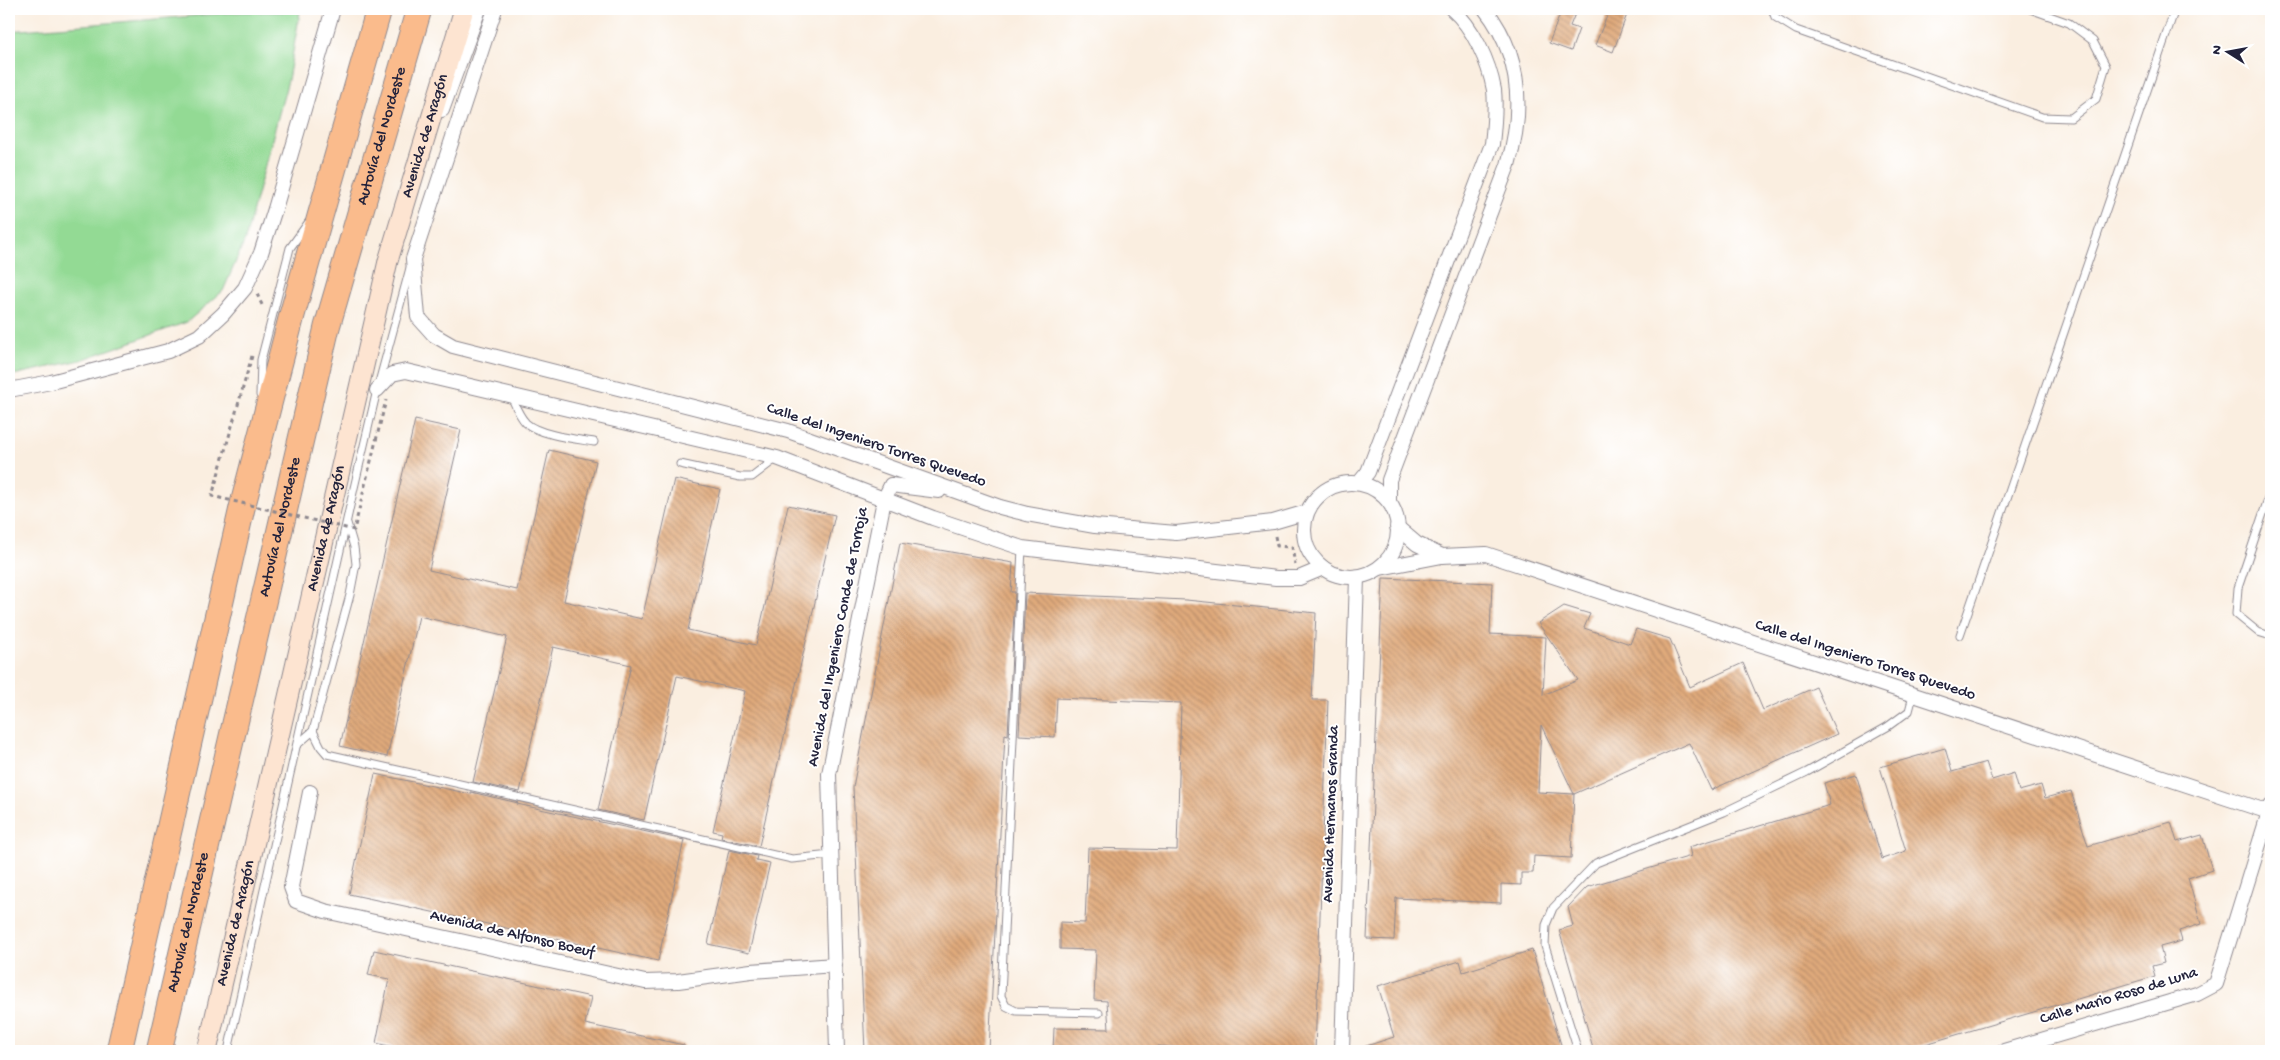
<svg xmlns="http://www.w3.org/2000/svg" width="2280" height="1060" font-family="'Gochi Hand',sans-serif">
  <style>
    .grass { fill: #93da94; stroke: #5a7e68 }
    .building { fill: url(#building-back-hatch); fill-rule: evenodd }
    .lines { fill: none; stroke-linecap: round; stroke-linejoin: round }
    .lane-casing { stroke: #8e888e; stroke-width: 9 }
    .street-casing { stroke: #8e888e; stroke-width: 16 }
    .secondary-casing { stroke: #8e888e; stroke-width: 21 }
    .highway-casing { stroke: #8e888e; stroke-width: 27 }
    .path { stroke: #8e888e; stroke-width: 3; stroke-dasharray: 4 4; stroke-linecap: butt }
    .lane { stroke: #fff; stroke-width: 7 }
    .street { stroke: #fff; stroke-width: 14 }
    .secondary { stroke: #fde4d1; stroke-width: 19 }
    .highway { stroke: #fabb8c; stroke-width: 25 }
    .path-bridge { stroke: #8e888e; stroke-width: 3; stroke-dasharray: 4 4; stroke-linecap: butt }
    .labels { text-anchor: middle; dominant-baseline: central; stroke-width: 4; stroke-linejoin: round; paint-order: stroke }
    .street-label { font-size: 16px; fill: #22223b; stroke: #fff }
  </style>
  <defs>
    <pattern id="building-back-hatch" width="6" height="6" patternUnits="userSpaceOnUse" patternTransform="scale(1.25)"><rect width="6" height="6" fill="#e0aa7c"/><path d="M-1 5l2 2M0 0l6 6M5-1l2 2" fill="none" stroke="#b58a67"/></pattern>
  </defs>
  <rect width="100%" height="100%" fill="#fff"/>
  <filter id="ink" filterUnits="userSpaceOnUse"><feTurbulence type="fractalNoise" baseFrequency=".02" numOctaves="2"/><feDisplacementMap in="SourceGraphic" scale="10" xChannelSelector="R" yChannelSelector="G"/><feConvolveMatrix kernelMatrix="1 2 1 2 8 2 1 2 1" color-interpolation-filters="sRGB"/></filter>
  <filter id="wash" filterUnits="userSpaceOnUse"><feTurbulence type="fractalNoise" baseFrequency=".0096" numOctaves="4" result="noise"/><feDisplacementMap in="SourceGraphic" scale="20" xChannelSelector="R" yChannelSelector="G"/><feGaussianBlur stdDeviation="1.12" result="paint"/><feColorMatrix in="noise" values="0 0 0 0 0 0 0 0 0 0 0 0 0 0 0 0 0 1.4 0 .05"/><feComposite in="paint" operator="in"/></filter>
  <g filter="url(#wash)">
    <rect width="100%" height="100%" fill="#faeee0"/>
    <!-- grass -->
    <polygon class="grass" points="242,12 300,12 288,80 245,240 223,291 187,322 81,360 9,376 9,31"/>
    <g id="blocks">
      <!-- building -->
      <g class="building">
        <polygon points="1562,9 1577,9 1570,26 1579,29 1571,51 1549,43"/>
        <polygon points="1610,9 1629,9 1613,52 1595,45"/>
        <polygon points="415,420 461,430 429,570 517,590 549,450 596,461 564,601 642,619 674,479 720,489 688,630 756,645 788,505 835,515 759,846 721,838 722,833 713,831 745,691 677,676 644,820 598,810 631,665 553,647 520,792 473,782 507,637 419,616 387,757 340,746"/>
        <polygon points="900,543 1013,563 1011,592 1015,592 1008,735 1005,734 989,1051 865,1051 853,787"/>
        <path d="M1383 578 1492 583 1490 634 1546 637 1543 695 1578 680 1538 623 1564 606 1590 614 1584 628 1630 644 1636 629 1670 639 1690 687 1743 663 1763 710 1816 687 1837 734 1711 790 1689 743 1574 794 1571 858 1534 856 1533 873H1521V885L1501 884V903L1396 898 1394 940 1367 939ZM1541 725 1574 794 1538 792Z"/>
        <polygon points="1025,593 1186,600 1316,613 1312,700 1328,700 1315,1051 1223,1051 1158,1046 1158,1051 1053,1051 1054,1028 1109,1029 1107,1001 1094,1000 1096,950 1060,949 1060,922 1085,923 1088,848 1177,850 1181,703 1057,698 1055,737 1019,735"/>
        <polygon points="1945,748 1952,772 1986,762 1992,780 2014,773 2019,791 2041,785 2045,798 2071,791 2088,846 2171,822 2177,842 2202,835 2212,870 2188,878 2201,924 2179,931 2182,941 2160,947 2164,963 2152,966 2155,976 1902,1051 1594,1051 1559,930 1573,926 1568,907 1587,887 1691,856 1689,847 1830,805 1824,783 1856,774 1882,859 1906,851 1880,767"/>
        <polygon points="375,774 471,794 471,792 518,803 517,804 684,840 658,961 349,894"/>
        <polygon points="729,850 757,856 756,860 770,863 749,953 708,944"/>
        <polygon points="374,950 591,997 585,1024 684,1045 683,1051 411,1051 376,1043 389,979 368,975"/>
        <polygon points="1532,950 1563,1051 1360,1051 1360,1048 1394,1037 1378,986 1460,961 1463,972"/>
      </g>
    </g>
  </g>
  <g filter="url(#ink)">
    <use href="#blocks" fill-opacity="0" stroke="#8e888e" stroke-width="1"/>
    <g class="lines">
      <defs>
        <g id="lane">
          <polyline points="1772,9 1775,17 1796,30 2042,117 2071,118 2096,99 2106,66 2093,41 2069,23 2030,9"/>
          <polyline points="260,395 261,360 290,248 308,223"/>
          <path d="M511 396C515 405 519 416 526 423 539 435 576 439 594 442"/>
          <polyline points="680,464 740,477 752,477 777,458"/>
          <polyline points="2271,490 2238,588 2236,614 2258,632 2271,636"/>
          <polyline points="1022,548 1001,996 1006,1006 1016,1011 1099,1013"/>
          <polyline points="1960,635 2175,9"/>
          <polyline points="313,731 321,747 327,754 792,859 831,855"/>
          <polyline points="298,744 313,731 350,595 356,564 354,547 347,523"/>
          <polyline points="228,1051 354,488 377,390 410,268"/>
          <polyline points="1578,1051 1545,946 1546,925 1553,908 1596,863 1724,812 1807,772 1887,727 1909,711 1913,696"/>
        </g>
        <g id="street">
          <polyline points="495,9 413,259 418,317 434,335 453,346 788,431 1000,507 1027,514 1095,526 1176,533 1273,522 1307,512"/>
          <polyline points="442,110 479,9"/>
          <polyline points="9,390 51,382 168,351 199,336 223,314 245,288 261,253 275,209 333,9"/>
          <polyline points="377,390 392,374 406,371 777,458 933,518 1022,548 1276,578 1299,578 1323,568"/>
          <circle cx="1351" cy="530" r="47"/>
          <path d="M1359 483 1368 472 1492 144C1494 126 1496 108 1494 90 1489 62 1473 27 1452 9"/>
          <path d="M1389 502V480L1508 165C1524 110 1522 56 1485 9"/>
          <polyline points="1397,527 1417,544 1442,556"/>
          <polyline points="1380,568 1442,556 1486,554 2269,812 2271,806"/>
          <polyline points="310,792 291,887 296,901 325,911 645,982 678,981 751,971 835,965"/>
          <polyline points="837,1051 829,774 884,500 891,485 939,491"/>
          <polyline points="1342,1051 1357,577"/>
          <polyline points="2004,1051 2197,994 2216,984 2269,812"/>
        </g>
        <g id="secondary">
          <path id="s1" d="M207 1051 388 261 464 9"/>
        </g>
        <g id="highway">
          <polyline points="119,1051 242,508 292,315 379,9"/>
          <path id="s2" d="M159 1051 327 327 419 9"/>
        </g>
      </defs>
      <!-- lane casing -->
      <use href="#lane" class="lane-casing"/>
      <!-- street casing -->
      <use href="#street" class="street-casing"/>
      <!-- secondary casing -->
      <use href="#secondary" class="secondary-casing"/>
      <!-- highway casing -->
      <use href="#highway" class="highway-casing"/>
      <!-- path -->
      <g class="path">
        <polyline points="257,294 263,307"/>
        <polyline points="1275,536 1277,546 1292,547 1295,565"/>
      </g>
      <!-- lane -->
      <use href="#lane" class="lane"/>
      <!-- street -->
      <use href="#street" class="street"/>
      <!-- secondary -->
      <use href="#secondary" class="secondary"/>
      <!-- highway -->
      <use href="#highway" class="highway"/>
      <!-- path-bridge -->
      <polyline class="path-bridge" points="252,356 212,496 354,530 386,400"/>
    </g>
  </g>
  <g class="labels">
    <!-- street labels -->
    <g class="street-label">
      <text stroke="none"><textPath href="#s1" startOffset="941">Avenida de Aragón</textPath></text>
      <text stroke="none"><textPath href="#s2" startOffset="942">Autovía del Nordeste</textPath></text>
      <text transform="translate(876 446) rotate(19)">Calle del Ingeniero Torres Quevedo</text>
      <text stroke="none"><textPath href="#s2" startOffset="538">Autovía del Nordeste</textPath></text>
      <text stroke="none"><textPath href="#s1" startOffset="536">Avenida de Aragón</textPath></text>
      <text transform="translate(839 637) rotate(-79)">Avenida del Ingeniero Conde de Torroja</text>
      <text transform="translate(1865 661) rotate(18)">Calle del Ingeniero Torres Quevedo</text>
      <text transform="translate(1332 814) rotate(-88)">Avenida Hermanos Granda</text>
      <text stroke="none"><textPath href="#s2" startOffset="132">Autovía del Nordeste</textPath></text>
      <text stroke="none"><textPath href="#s1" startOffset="131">Avenida de Aragón</textPath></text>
      <text transform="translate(512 935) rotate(13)">Avenida de Alfonso Boeuf</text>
      <text transform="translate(2119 997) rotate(-17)">Calle Mario Roso de Luna</text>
    </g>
  </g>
  <!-- margin -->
  <rect width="2280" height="1060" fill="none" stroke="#fff" stroke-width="30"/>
  <!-- north arrow -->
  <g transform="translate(2228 52) rotate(281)" stroke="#ffffff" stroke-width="4" paint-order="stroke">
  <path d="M0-4L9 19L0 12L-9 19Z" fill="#22223b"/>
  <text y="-8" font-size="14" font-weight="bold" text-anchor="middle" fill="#22223b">N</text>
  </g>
</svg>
